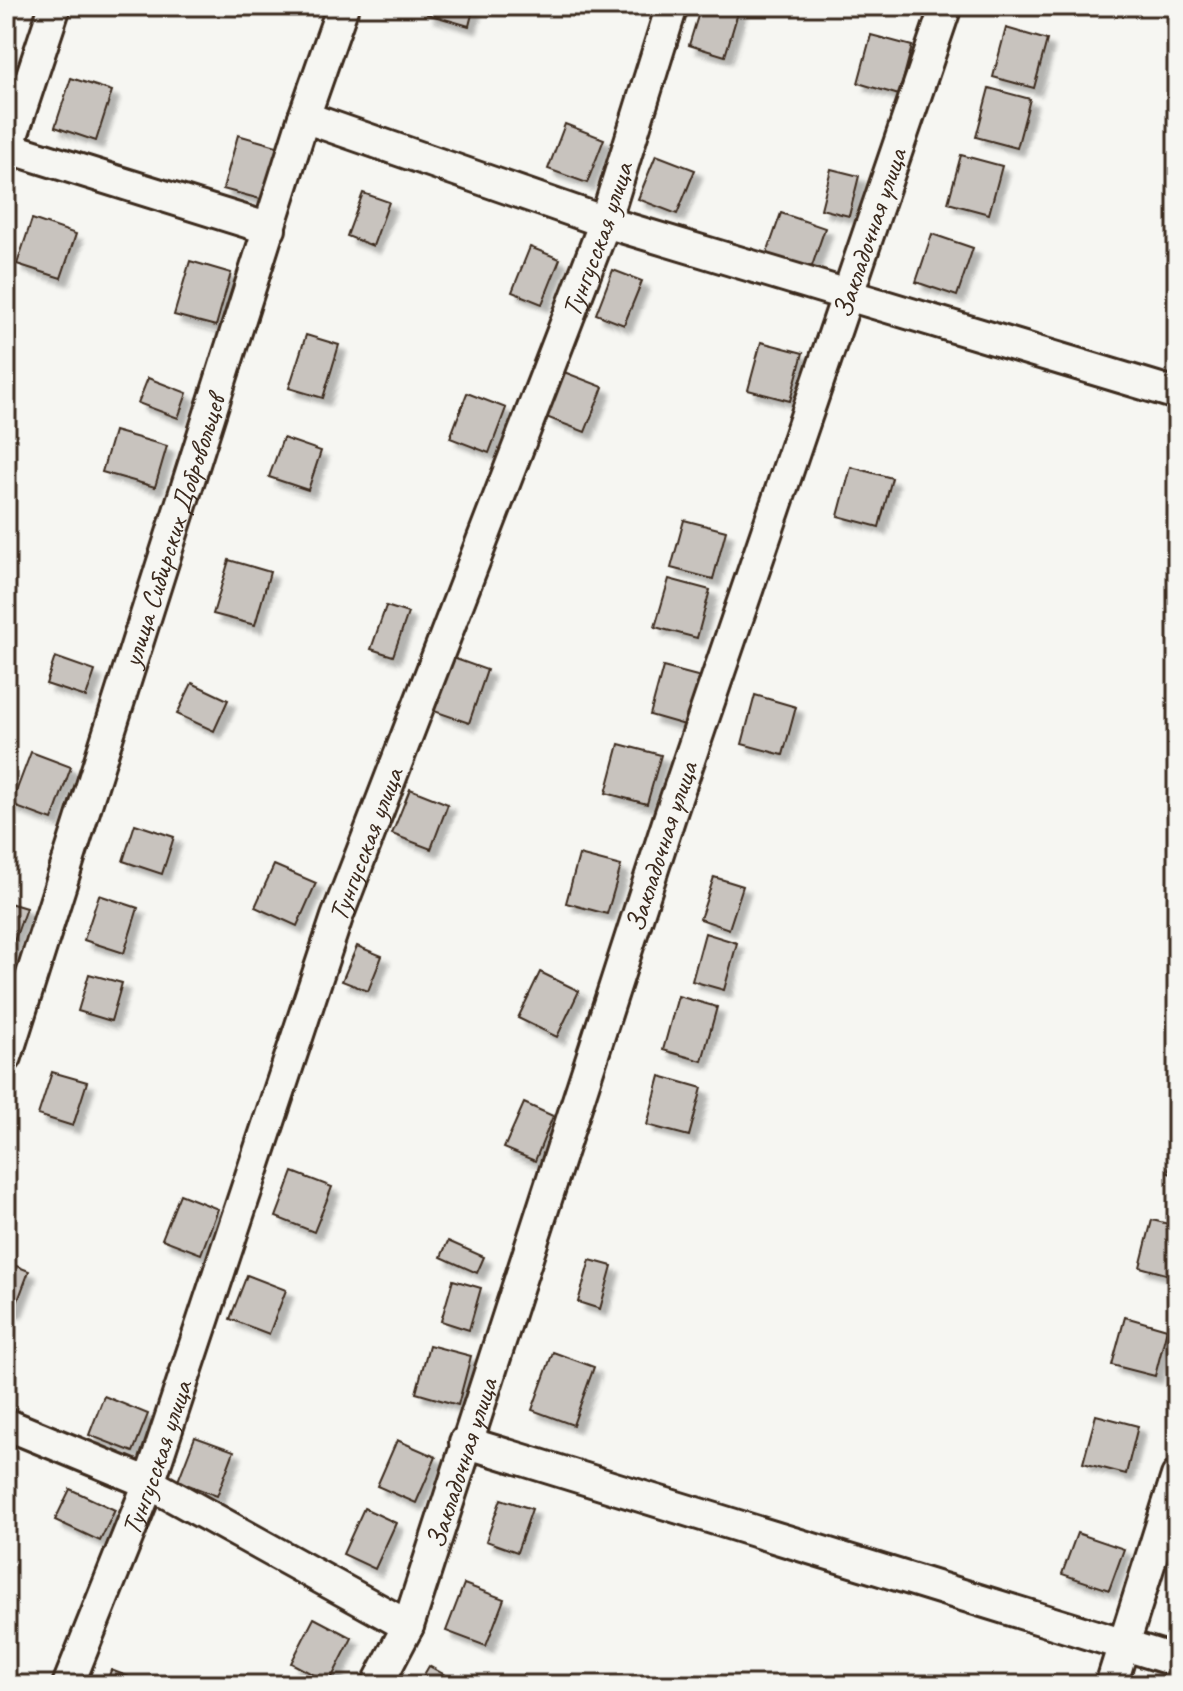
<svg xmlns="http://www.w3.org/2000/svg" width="1183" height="1691" font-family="Caveat,sans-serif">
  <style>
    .building { fill: #c8c3be; stroke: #3b2a1e; stroke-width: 2; filter: url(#shadow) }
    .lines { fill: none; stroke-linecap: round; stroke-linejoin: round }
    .minor-casing { stroke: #3b2a1e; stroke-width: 36 }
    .minor { stroke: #f6f6f2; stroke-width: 30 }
    .labels { text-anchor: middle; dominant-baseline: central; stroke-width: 7; stroke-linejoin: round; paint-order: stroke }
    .street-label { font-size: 28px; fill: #3b2a1e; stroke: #f6f6f2 }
  </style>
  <defs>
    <filter id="shadow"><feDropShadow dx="7" dy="7" stdDeviation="2" flood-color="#0004"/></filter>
  </defs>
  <rect width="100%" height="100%" fill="#f6f6f2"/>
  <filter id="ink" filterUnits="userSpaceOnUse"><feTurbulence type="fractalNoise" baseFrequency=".0125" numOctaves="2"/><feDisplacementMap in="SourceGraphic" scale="16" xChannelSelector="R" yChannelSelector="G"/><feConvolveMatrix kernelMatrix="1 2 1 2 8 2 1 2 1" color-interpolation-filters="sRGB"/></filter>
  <g filter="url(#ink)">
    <!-- building -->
    <g class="building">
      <polygon points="429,6 474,6 469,26 427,14"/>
      <polygon points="701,6 740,6 725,56 689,45"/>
      <polygon points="1006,28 1047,40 1034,88 993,77"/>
      <polygon points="871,35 912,46 899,95 858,83"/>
      <polygon points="71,78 112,91 96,141 55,127"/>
      <polygon points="989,88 1030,99 1017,148 976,137"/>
      <polygon points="565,124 604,139 587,183 548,169"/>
      <polygon points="238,135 280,147 264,200 223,189"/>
      <polygon points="656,155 695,170 677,214 638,199"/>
      <polygon points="961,155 1002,166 989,214 948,203"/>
      <polygon points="831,169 859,176 849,216 821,209"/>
      <polygon points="363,193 389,202 373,246 347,236"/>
      <polygon points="781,213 825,228 810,272 766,256"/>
      <polygon points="32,219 76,234 61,278 17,264"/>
      <polygon points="932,234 973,248 957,296 916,282"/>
      <polygon points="530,247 560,259 542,304 512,292"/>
      <polygon points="190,261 231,273 216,326 174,315"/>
      <polygon points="613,270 642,281 624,325 596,314"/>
      <polygon points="306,335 339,345 323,398 289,388"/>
      <polygon points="761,342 803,353 790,401 748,390"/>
      <polygon points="564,372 603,387 585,432 546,417"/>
      <polygon points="148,378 187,393 178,418 138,403"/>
      <polygon points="467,393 506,408 489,453 450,438"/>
      <polygon points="114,431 167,446 155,487 102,472"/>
      <polygon points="283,438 321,451 308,490 269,477"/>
      <polygon points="851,467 892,478 879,527 838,516"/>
      <polygon points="684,520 726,531 713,579 671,568"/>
      <polygon points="229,560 270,572 255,625 213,614"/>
      <polygon points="669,579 710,590 697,638 655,627"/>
      <polygon points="386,606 408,613 393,656 371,649"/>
      <polygon points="55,657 95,671 86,697 46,684"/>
      <polygon points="453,658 487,670 469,723 434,711"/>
      <polygon points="663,667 705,678 692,727 650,715"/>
      <polygon points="192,683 228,700 214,731 177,714"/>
      <polygon points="755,695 796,707 783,755 742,744"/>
      <polygon points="619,744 661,755 647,804 606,793"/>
      <polygon points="31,752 71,767 52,820 11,805"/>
      <polygon points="410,789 448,804 431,849 392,834"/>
      <polygon points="135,824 174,837 162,874 123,861"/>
      <polygon points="579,855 621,866 607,914 566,903"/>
      <polygon points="274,865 316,883 297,926 255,907"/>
      <polygon points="714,877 743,886 729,929 700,919"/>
      <polygon points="99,895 138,908 124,953 84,940"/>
      <polygon points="6,902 26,908 10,953 6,952"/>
      <polygon points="705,933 737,943 724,990 692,981"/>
      <polygon points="357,946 382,956 368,991 342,981"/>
      <polygon points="540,972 579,991 557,1037 518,1018"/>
      <polygon points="89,974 122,983 111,1021 78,1011"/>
      <polygon points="678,996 717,1007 702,1061 663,1050"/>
      <polygon points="52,1072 87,1082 73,1126 38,1115"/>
      <polygon points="660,1076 702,1088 689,1136 647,1125"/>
      <polygon points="524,1103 553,1116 535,1161 504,1148"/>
      <polygon points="1177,1140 1177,1175 1168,1173"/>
      <polygon points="293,1172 332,1187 314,1232 276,1217"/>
      <polygon points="180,1194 218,1209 201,1254 162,1239"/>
      <polygon points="1152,1220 1177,1226 1177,1277 1140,1267"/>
      <polygon points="448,1241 484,1257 477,1273 441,1257"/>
      <polygon points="590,1260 612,1266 600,1309 578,1302"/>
      <polygon points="6,1262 29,1271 14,1311 6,1308"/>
      <polygon points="247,1275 286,1290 269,1334 230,1319"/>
      <polygon points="453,1280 481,1288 469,1330 441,1321"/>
      <polygon points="1125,1317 1167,1329 1155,1376 1112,1365"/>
      <polygon points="429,1345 471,1356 458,1405 416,1393"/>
      <polygon points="553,1352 594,1367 573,1425 532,1410"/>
      <polygon points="104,1396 148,1414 133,1452 89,1435"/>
      <polygon points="1096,1415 1138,1426 1126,1474 1083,1463"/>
      <polygon points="195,1437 234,1451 217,1496 178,1481"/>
      <polygon points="397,1440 436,1457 416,1503 377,1486"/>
      <polygon points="70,1489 115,1510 100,1541 55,1520"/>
      <polygon points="501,1499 532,1509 517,1552 486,1541"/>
      <polygon points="364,1508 396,1523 375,1569 343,1554"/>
      <polygon points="1077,1533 1124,1549 1109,1590 1062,1574"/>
      <polygon points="464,1584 504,1599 486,1646 446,1631"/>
      <polygon points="314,1618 352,1638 329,1683 291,1663"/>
      <polygon points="429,1666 463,1685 418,1685"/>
      <polygon points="111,1670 150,1685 106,1685"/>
    </g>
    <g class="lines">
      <defs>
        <g id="minor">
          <polyline points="304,117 605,222 1177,394"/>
          <polyline points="6,147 270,229"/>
          <polyline points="6,154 55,6"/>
          <path id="s1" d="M6 1057 304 117 343 6"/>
          <polyline points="6,1424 149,1483 408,1626"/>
          <polyline points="465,1442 1177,1661"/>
          <path id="s2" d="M68 1685 149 1483 337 917 605 222 672 6"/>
          <path id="s3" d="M377 1685 408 1626 670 816 946 6"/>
          <polyline points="1111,1685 1177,1476"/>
        </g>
      </defs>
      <!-- minor casing -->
      <use href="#minor" class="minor-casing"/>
      <!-- minor -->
      <use href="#minor" class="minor"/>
    </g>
  </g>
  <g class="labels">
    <!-- street labels -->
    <g class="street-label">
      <text stroke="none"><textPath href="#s3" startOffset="1534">Закладочная улица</textPath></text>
      <text stroke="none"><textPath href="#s2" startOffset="1540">Тунгусская улица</textPath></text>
      <text stroke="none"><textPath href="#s1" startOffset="552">улица Сибирских Добровольцев</textPath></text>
      <text stroke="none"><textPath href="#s2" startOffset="892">Тунгусская улица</textPath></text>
      <text stroke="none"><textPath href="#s3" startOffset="886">Закладочная улица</textPath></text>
      <text stroke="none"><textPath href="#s2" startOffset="244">Тунгусская улица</textPath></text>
      <text stroke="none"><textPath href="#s3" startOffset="238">Закладочная улица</textPath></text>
    </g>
  </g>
  <!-- margin -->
  <rect width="1183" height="1691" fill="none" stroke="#f6f6f2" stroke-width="32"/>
  <rect x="16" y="16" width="1151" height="1659" fill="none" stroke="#3b2a1e" stroke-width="3" filter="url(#ink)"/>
</svg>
